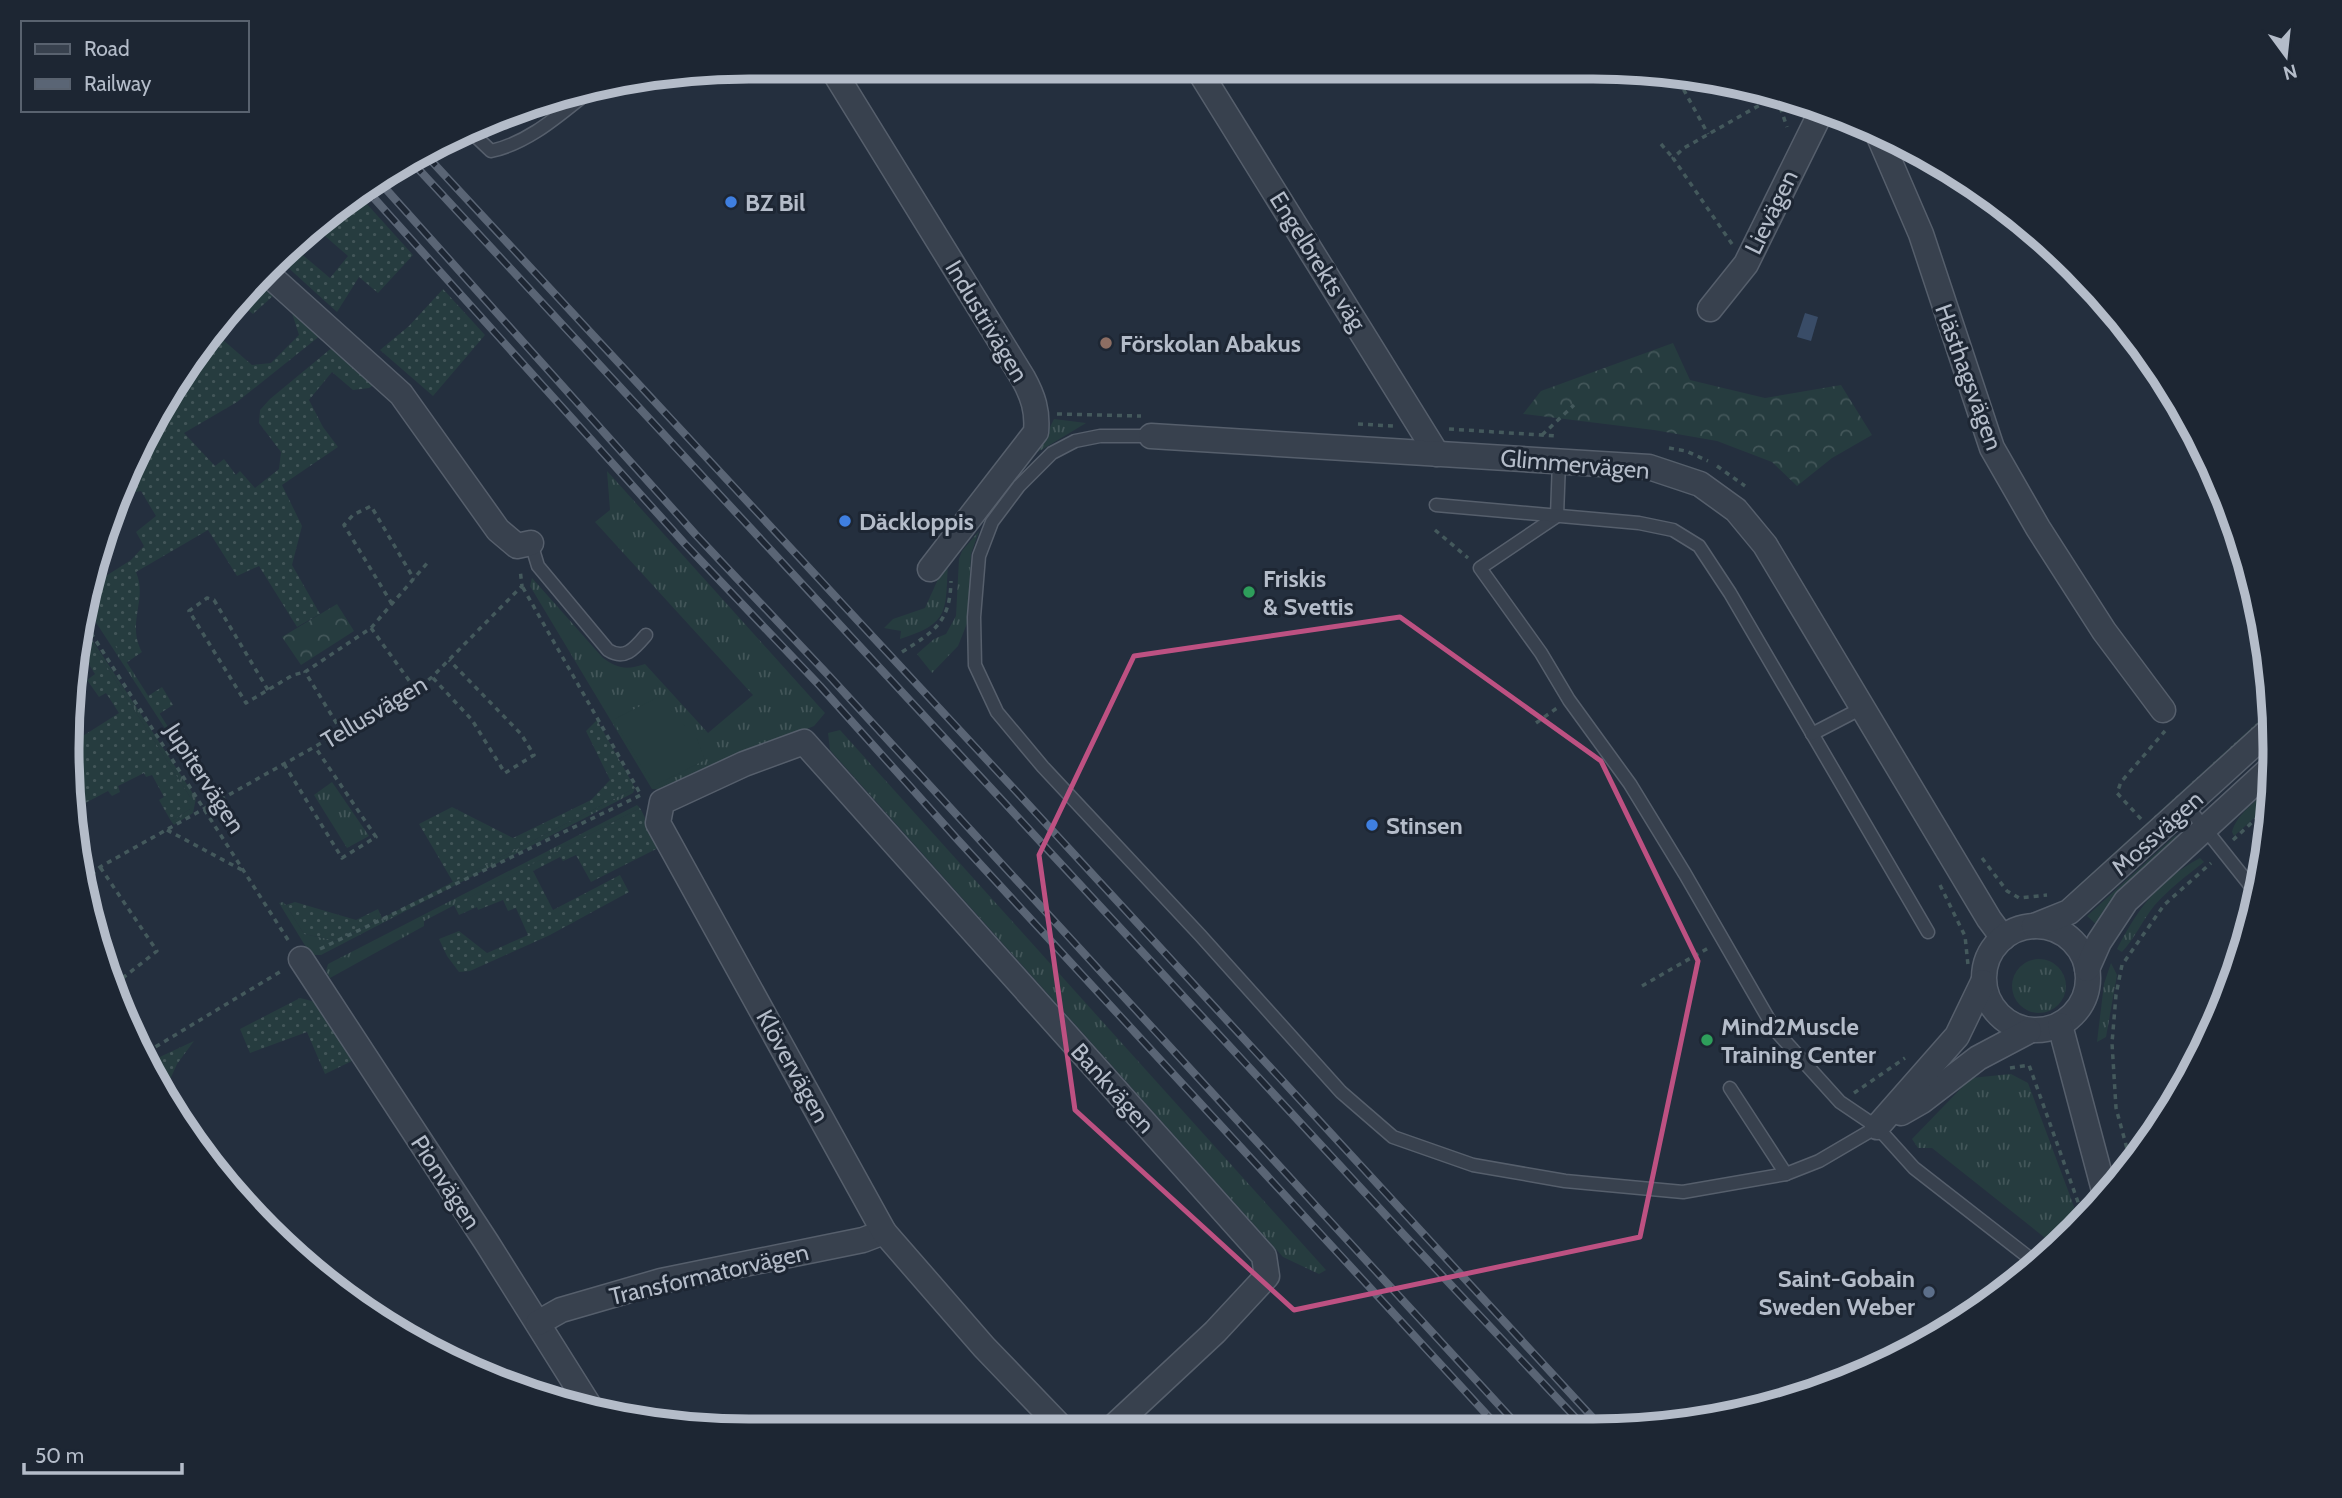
<svg xmlns="http://www.w3.org/2000/svg" width="2342" height="1498" font-family="Cabin,sans-serif">
  <style>
    .grass { fill: url(#grass-tufts) }
    .forest { fill: url(#forest-crowns) }
    .garden { fill: url(#garden-dots) }
    .pitch { fill: #263c3f }
    .water { fill: #394c67 }
    .lines { fill: none; stroke-linecap: round; stroke-linejoin: round }
    .service-casing { stroke: #565f6c; stroke-width: 15 }
    .minor-casing { stroke: #565f6c; stroke-width: 27 }
    .path { stroke: #44595c; stroke-width: 3.5; stroke-dasharray: 5 5; stroke-linecap: butt }
    .service { stroke: #38414e; stroke-width: 12 }
    .minor { stroke: #38414e; stroke-width: 24 }
    .rail-casing { stroke: #5a6575; stroke-width: 8 }
    .rail { stroke: #1d2633; stroke-width: 5; stroke-dasharray: 16; stroke-linecap: butt }
    .marked { fill: none; stroke: #bd5182; stroke-width: 5; stroke-linejoin: round }
    .shop-dot { fill: #3f7fe0; stroke: #1d2633; stroke-width: 2.5 }
    .education-dot { fill: #8d6e63; stroke: #1d2633; stroke-width: 2.5 }
    .leisure-dot { fill: #2e9e5b; stroke: #1d2633; stroke-width: 2.5 }
    .service-dot { fill: #5c6f8a; stroke: #1d2633; stroke-width: 2.5 }
    .labels { text-anchor: middle; dominant-baseline: central; stroke-width: 6; stroke-linejoin: round; paint-order: stroke }
    .poi-label { font-size: 24px; font-weight: bold; fill: #b4bcc9; stroke: #1d2633; text-anchor: start }
    .street-label { font-size: 24px; fill: #b4bcc9; stroke: #1d2633 }
    .rim { fill: none; stroke: #b4bcc9; stroke-width: 9 }
  </style>
  <defs>
    <pattern id="grass-tufts" width="24" height="20" patternUnits="userSpaceOnUse" patternTransform="scale(1.75)"><rect width="24" height="20" fill="#263c3f"/><path d="M3 7l-1-3M5 7V3M7 7l1-3M15 17l-1-3M17 17v-4M19 17l1-3" fill="none" stroke="#435659"/></pattern>
    <pattern id="forest-crowns" width="20" height="18" patternUnits="userSpaceOnUse" patternTransform="scale(1.75)"><rect width="20" height="18" fill="#263c3f"/><path d="M2 6a3 3 0 1 1 6 0M12 15a3 3 0 1 1 6 0" fill="none" stroke="#435659"/></pattern>
    <pattern id="garden-dots" width="8" height="8" patternUnits="userSpaceOnUse" patternTransform="scale(1.75)"><rect width="8" height="8" fill="#263c3f"/><path d="M2 2h.1M6 6h.1" fill="none" stroke="#435659" stroke-width="1.8" stroke-linecap="round"/></pattern>
  </defs>
  <rect width="100%" height="100%" fill="#242f3e"/>
  <!-- grass -->
  <g class="grass">
    <polygon points="1054,419 1086,423 1038,452"/>
    <path d="M607 471 825 713 814 726 665 790 652 789 530 586 532 578 603 658C618 669 627 670 645 664L708 733 753 695 595 522 610 510Z"/>
    <polygon points="979,531 971,554 968,621 958,646 932,673 917,654 934,639 946,634 956,616 959,559 962,551"/>
    <path d="M948 563C945 611 951 623 900 639L901 631 884 628 893 619 925 608 939 577Z"/>
    <polygon points="85,597 195,769 192,770 97,624 84,601"/>
    <polygon points="89,635 196,798 193,813 174,825 171,821 190,809 190,797 87,636"/>
    <polygon points="2271,710 2272,718 2072,898 2072,891"/>
    <polygon points="840,730 1326,1270 1319,1274 1283,1257 830,750 828,733"/>
    <polygon points="332,782 369,836 347,848 314,795"/>
    <path d="M2274 785 2273 801 2234 836 2232 832C2237 813 2259 799 2274 785Z"/>
    <polygon points="635,788 633,793 321,955 314,955 309,952 279,903 283,902 286,905 304,934 338,941"/>
    <polygon points="637,805 640,808 424,921 424,926 330,978 326,971 328,964"/>
    <polygon points="2176,835 2179,840 2097,925 2087,916"/>
    <path d="M2200 858 2204 862C2186 876 2169 889 2154 906 2142 921 2135 938 2122 952L2117 949C2139 907 2158 881 2200 858Z"/>
    <circle cx="2039" cy="986" r="27"/>
    <polygon points="2111,963 2117,975 2106,1037 2097,1042 2104,984"/>
    <polygon points="2011,1074 2028,1083 2079,1220 2054,1245 1932,1148 1918,1148 1912,1139 1971,1078"/>
  </g>
  <!-- forest -->
  <g class="forest">
    <polygon points="1673,343 1690,380 1765,398 1841,385 1872,435 1832,458 1797,486 1772,462 1717,441 1654,430 1523,414 1541,391"/>
    <polygon points="337,604 354,631 301,665 282,637"/>
  </g>
  <!-- garden -->
  <g class="garden">
    <polygon points="357,193 413,255 378,293 359,277 337,312 283,263 298,251 330,278 348,256 318,230"/>
    <path d="M261 284 274 295 253 314 240 304 215 333 252 365 271 363 299 335 292 313 294 311 321 335 237 402 184 433 215 466 224 459 236 475 240 471 255 488 279 469 281 452 259 423 260 410 270 399 334 346 375 384 369 388 353 390 332 372 309 400 323 427 338 447 282 485 302 526 292 565 320 614 297 627 259 566 237 576 208 530 136 572C148 600 126 623 142 652L126 663 85 597 91 572 98 581 131 560 144 546 136 532 156 516 141 491 118 495 158 408 208 333Z"/>
    <polygon points="443,289 485,335 433,396 380,350 409,326"/>
    <polygon points="87,636 190,797 190,809 171,821 159,800 164,797 152,775 146,777 144,773 118,786 120,792 112,796 108,791 74,809 67,746 119,713 106,693 99,697 87,680 95,674 83,655 75,660 77,643"/>
    <polygon points="162,687 173,705 159,714 148,696"/>
    <polygon points="597,720 635,788 453,882 419,824 452,807 513,838 591,800 610,780 586,731"/>
    <polygon points="640,808 660,847 591,882 576,855 563,861 560,857 533,871 553,910 620,875 629,892 550,935 470,971 459,972 447,956 439,939 459,931 487,953 528,935 516,908 508,911 503,900 478,910 477,907 459,915 454,905"/>
    <polygon points="295,902 356,920 378,909 382,918 338,941 304,934 286,905"/>
    <polygon points="300,998 316,1002 352,1061 325,1074 307,1032 250,1053 240,1029"/>
    <polygon points="194,1041 177,1064 165,1091 151,1061"/>
  </g>
  <!-- pitch -->
  <polygon class="pitch" points="658,697 697,739 705,760 654,786 613,720"/>
  <!-- water -->
  <polygon class="water" points="1805,313 1818,317 1811,341 1797,337"/>
  <g class="lines">
    <defs>
      <g id="service">
        <path d="M471 132 491 151C528 143 558 116 587 93"/>
        <polyline points="1151,436 1100,436 1075,441 1052,453 1019,486 992,522 979,556 974,617 975,665 997,712 1043,767 1200,935 1341,1092 1393,1137 1473,1165 1565,1181 1683,1192 1786,1174 1819,1161 1877,1127"/>
        <polyline points="1559,461 1557,516 1480,568 1541,653 1569,700 1630,784 1685,874 1775,1030 1840,1102 1877,1127 1914,1168 2036,1263"/>
        <polyline points="1436,505 1639,523 1673,530 1699,546 1730,593 1928,932"/>
        <path d="M531 543 538 566 608 650C625 661 635 648 646 635"/>
        <polyline points="1812,734 1862,708"/>
        <polyline points="2187,806 2257,894"/>
        <polyline points="1730,1088 1786,1174"/>
      </g>
      <g id="minor">
        <path d="M831 67 1023 378C1033 396 1038 411 1036 432L930 569"/>
        <polyline points="1198,69 1437,454"/>
        <polyline points="1877,132 1921,234 1992,448 2038,528 2104,631 2163,710"/>
        <polyline points="269,275 401,394 498,530 517,546 531,543"/>
        <polyline points="1710,309 1746,264 1822,110"/>
        <polyline points="1151,436 1649,467 1700,484 1736,510 1765,545 1989,919 2003,938"/>
        <circle cx="2036" cy="978" r="52"/>
        <polyline points="2034,926 2069,912 2272,728"/>
        <polyline points="301,959 487,1243 590,1407"/>
        <polyline points="2087,969 2099,942 2126,901 2273,766"/>
        <polyline points="2060,1025 2105,1194"/>
        <polyline points="1901,1113 1922,1101 1978,1058 2029,1031"/>
        <polyline points="1877,1127 1957,1036 1983,982"/>
        <polyline points="538,1323 561,1310 661,1281 863,1240 884,1232"/>
        <polyline points="1061,1427 984,1347 884,1232 658,823 662,802 744,764 804,742 1264,1256 1267,1276 1215,1332 1112,1428"/>
      </g>
    </defs>
    <!-- service casing -->
    <use href="#service" class="service-casing"/>
    <!-- minor casing -->
    <use href="#minor" class="minor-casing"/>
    <!-- path -->
    <g class="path">
      <polyline points="1674,72 1708,134"/>
      <polyline points="1777,98 1787,127"/>
      <polyline points="1661,144 1673,158"/>
      <polyline points="1732,244 1673,158 1684,148 1774,97"/>
      <polyline points="1057,414 1141,416"/>
      <polyline points="1358,424 1393,426"/>
      <polyline points="1449,429 1557,436"/>
      <polyline points="1542,435 1574,405"/>
      <polyline points="1669,448 1686,451 1708,461"/>
      <polyline points="1717,466 1745,486"/>
      <polyline points="1435,530 1468,558"/>
      <polyline points="392,604 344,525 353,515 371,506 414,579"/>
      <polyline points="80,616 290,943"/>
      <polyline points="371,628 416,690"/>
      <polyline points="78,635 88,629"/>
      <path d="M902 652C935 631 950 622 951 581"/>
      <polyline points="433,678 472,720 505,773 534,755 521,734 449,660"/>
      <polyline points="268,690 214,600 207,598 189,611 246,703 293,675 305,672"/>
      <polyline points="1536,723 1557,708"/>
      <polyline points="342,732 305,672 371,628 429,561"/>
      <polyline points="284,764 342,858 376,837 315,747"/>
      <polyline points="2141,819 2117,793 2121,782 2165,731"/>
      <polyline points="167,830 242,870"/>
      <polyline points="2233,840 2273,803"/>
      <polyline points="1982,858 2007,891 2019,898 2047,895"/>
      <polyline points="84,882 100,867 416,690 432,677 522,586 520,569"/>
      <polyline points="1940,885 1965,936 1968,965"/>
      <polyline points="98,944 124,977 157,951 100,867"/>
      <polyline points="320,949 641,795 522,586"/>
      <polyline points="117,986 124,977"/>
      <polyline points="1642,986 1710,947"/>
      <polyline points="147,1052 283,970"/>
      <polyline points="2010,1068 2029,1065 2083,1216"/>
      <polyline points="1854,1093 1905,1058"/>
      <polyline points="2132,1167 2116,1108 2112,1043 2116,995 2122,965 2164,905 2211,863"/>
    </g>
    <!-- service -->
    <use href="#service" class="service"/>
    <!-- minor -->
    <use href="#minor" class="minor"/>
    <defs>
      <g id="rail">
        <polyline points="425,154 1014,789 1604,1430"/>
        <polyline points="411,161 1405,1236 1587,1430"/>
        <polyline points="376,178 696,535 830,677 1521,1429"/>
        <polyline points="364,187 685,544 820,686 957,839 1500,1429"/>
      </g>
    </defs>
    <!-- rail casing -->
    <use href="#rail" class="rail-casing"/>
    <!-- rail -->
    <use href="#rail" class="rail"/>
  </g>
  <!-- marked area -->
  <path class="marked" d="M1400 617 1601 761 1698 961 1640 1237 1294 1310 1075 1110 1039 855 1134 656Z"/>
  <!-- markers -->
  <g class="shop-dot">
    <circle cx="731" cy="202" r="7"/>
    <circle cx="845" cy="521" r="7"/>
    <circle cx="1372" cy="825" r="7"/>
  </g>
  <circle class="education-dot" cx="1106" cy="343" r="7"/>
  <g class="leisure-dot">
    <circle cx="1249" cy="592" r="7"/>
    <circle cx="1707" cy="1040" r="7"/>
  </g>
  <circle class="service-dot" cx="1929" cy="1292" r="7"/>
  <g class="labels">
    <!-- poi labels -->
    <g class="poi-label">
      <text x="745" y="202">BZ Bil</text>
      <text x="1120" y="343">Förskolan Abakus</text>
      <text x="859" y="521">Däckloppis</text>
      <text x="1263" y="578">Friskis<tspan x="1263" dy="28">&amp; Svettis</tspan></text>
      <text x="1386" y="825">Stinsen</text>
      <text x="1721" y="1026">Mind2Muscle<tspan x="1721" dy="28">Training Center</tspan></text>
      <text x="1915" y="1278" text-anchor="end">Saint-Gobain<tspan x="1915" dy="28">Sweden Weber</tspan></text>
    </g>
    <!-- street labels -->
    <g class="street-label">
      <text transform="translate(1771 212) rotate(-64)">Lievägen</text>
      <text transform="translate(1318 261) rotate(58)">Engelbrekts väg</text>
      <text transform="translate(987 321) rotate(59)">Industrivägen</text>
      <text transform="translate(1969 377) rotate(70)">Hästhagsvägen</text>
      <text transform="translate(1575 464) rotate(5)">Glimmervägen</text>
      <text transform="translate(374 712) rotate(-31)">Tellusvägen</text>
      <text transform="translate(205 778) rotate(57)">Jupitervägen</text>
      <text transform="translate(2157 833) rotate(-42)">Mossvägen</text>
      <text transform="translate(793 1066) rotate(61)">Klövervägen</text>
      <text transform="translate(1113 1088) rotate(48)">Bankvägen</text>
      <text transform="translate(446 1182) rotate(57)">Pionvägen</text>
      <text transform="translate(709 1274) rotate(-13)">Transformatorvägen</text>
    </g>
  </g>
  <!-- crop -->
  <path d="M0 0H2342V1498H0ZM749 79H1593A670 670 0 0 1 2263 749V749A670 670 0 0 1 1593 1419H749A670 670 0 0 1 79 749V749A670 670 0 0 1 749 79Z" fill="#1d2633" fill-rule="evenodd"/>
  <path class="rim" d="M749 79H1593A670 670 0 0 1 2263 749V749A670 670 0 0 1 1593 1419H749A670 670 0 0 1 79 749V749A670 670 0 0 1 749 79Z"/>
  <!-- legend -->
  <rect x="21" y="21" width="228" height="91" fill="#1d2633" stroke="#59626f" stroke-width="2"/>
  <rect x="35" y="44" width="35" height="10" fill="#38414e" stroke="#59626f" stroke-width="2"/>
  <text x="84" y="56" font-size="21" fill="#b4bcc9">Road</text>
  <rect x="35" y="79" width="35" height="10" fill="#5a6575" stroke="#59626f" stroke-width="2"/>
  <text x="84" y="91" font-size="21" fill="#b4bcc9">Railway</text>
  <!-- north arrow -->
  <g transform="translate(2286 56) rotate(165)" stroke="#1d2633" stroke-width="5" paint-order="stroke">
  <path d="M0-5L12 26L0 18L-12 26Z" fill="#b4bcc9"/>
  <text y="-10" font-size="19" font-weight="bold" text-anchor="middle" fill="#b4bcc9">N</text>
  </g>
  <!-- scale -->
  <path d="M24 1463v10h158v-10" fill="none" stroke="#b4bcc9" stroke-width="3.5"/>
  <text x="35" y="1463" font-size="21" fill="#b4bcc9" stroke="#1d2633" stroke-width="5" paint-order="stroke">50 m</text>
</svg>
